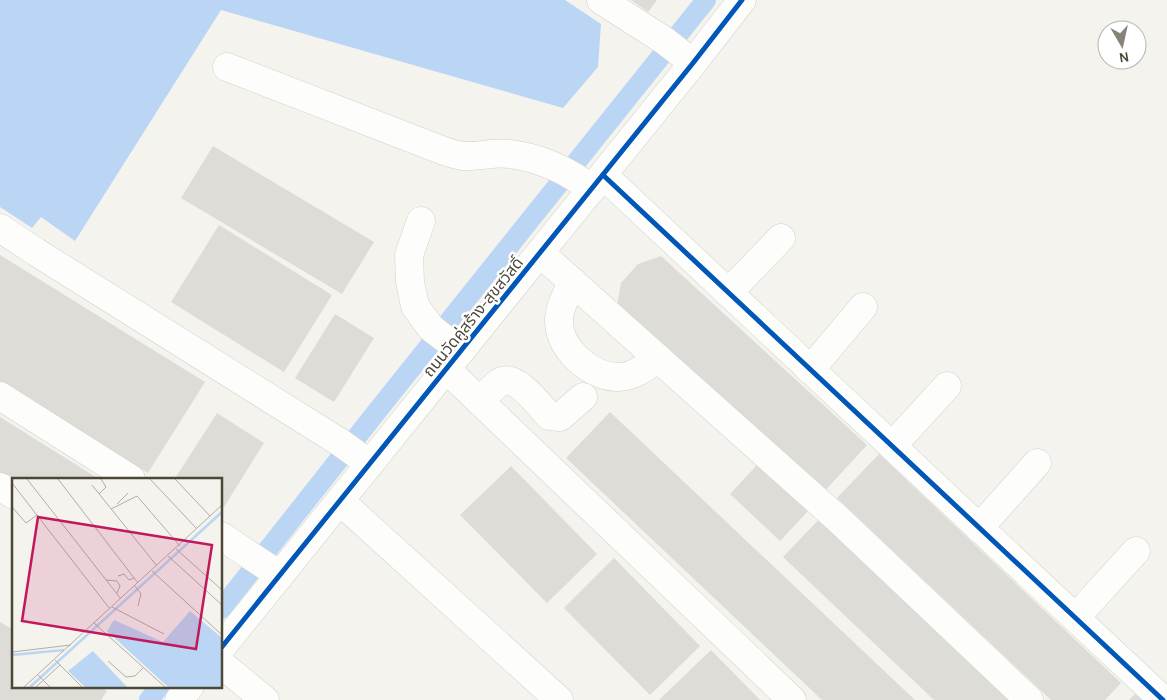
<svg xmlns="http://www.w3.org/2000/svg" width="1167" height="700" font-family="Karla,'Noto Sans Thai',sans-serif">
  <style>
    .water { fill: #bbd6f4 }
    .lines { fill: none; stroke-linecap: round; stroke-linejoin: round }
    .canal { stroke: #bbd6f4; stroke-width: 20 }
    .building { fill: #dedcd6 }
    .minor-casing { stroke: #d2d1cb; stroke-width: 29 }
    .minor { stroke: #fdfdfc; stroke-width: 28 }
    .cycleway-casing { stroke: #fff; stroke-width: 8 }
    .cycleway { stroke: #0057b8; stroke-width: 5 }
    .labels { text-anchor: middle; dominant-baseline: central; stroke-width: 5; stroke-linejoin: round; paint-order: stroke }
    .street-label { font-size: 16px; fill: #4c4738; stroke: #fff }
    .inset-river { fill: none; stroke: #bbd6f4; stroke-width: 2.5 }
    .inset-road { fill: none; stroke: #b1aea5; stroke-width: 1 }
    .view { fill: #c2185b; fill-opacity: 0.15; stroke: #c2185b; stroke-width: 2.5 }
    .inset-edge { fill: none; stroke: #4c4738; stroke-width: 2.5 }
  </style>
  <rect width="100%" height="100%" fill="#f4f3ee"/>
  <!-- water -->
  <polygon class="water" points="0,0 565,0 601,24 598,67 563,108 221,10 75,241 41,217 32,228 0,207"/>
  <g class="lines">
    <!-- canal -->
    <g class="canal">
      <polyline points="221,609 378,410 706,0"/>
      <polyline points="149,700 160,686"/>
    </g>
  </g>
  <!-- building -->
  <g class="building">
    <polygon points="631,0 657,0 648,12"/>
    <polygon points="213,146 374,242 342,294 181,198"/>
    <polygon points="219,225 332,295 284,372 171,302"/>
    <polygon points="0,255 205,382 148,473 0,381"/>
    <polygon points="661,256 867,445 822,494 617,306 621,283 638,264"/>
    <polygon points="335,314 374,338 334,402 295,378"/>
    <polygon points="610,412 915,700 822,700 566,458"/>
    <polygon points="217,413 264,443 224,507 221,505 221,479 179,479 176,477"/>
    <polygon points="0,417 99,479 14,479 14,482 0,473"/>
    <polygon points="879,454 1121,683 1105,700 1051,700 837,498"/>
    <polygon points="758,464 808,511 780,541 730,494"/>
    <polygon points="511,466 597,554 547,603 460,515"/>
    <polygon points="825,513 1023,700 934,700 783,557"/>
    <polygon points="614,558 700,646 650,695 564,608"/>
    <polygon points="0,622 14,630 14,686 100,686 107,691 101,700 0,700"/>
    <polygon points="711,650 760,700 659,700"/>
    <polygon points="1135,694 1142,700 1129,700"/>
  </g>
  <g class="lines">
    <defs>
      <g id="minor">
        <polyline points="601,0 665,41 693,63"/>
        <path d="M227 67 444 151C450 153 456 155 463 156 478 157 494 152 510 154 541 158 567 170 592 189"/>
        <polyline points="603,175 1163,700"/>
        <polyline points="421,221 409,255 410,282 415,306 431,328 461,351"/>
        <polyline points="0,228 36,252 341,443 370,464"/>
        <polyline points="540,253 839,520 1029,700"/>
        <path d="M573 282C567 294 560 305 559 318 557 347 589 376 616 377 632 378 646 367 658 358"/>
        <polyline points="728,293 781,238"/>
        <polyline points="446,369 792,700"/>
        <polyline points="810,370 863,307"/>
        <polyline points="0,396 131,479"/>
        <path d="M479 401C486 395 493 387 500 382 516 373 539 405 549 416L560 417 583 397"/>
        <polyline points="892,446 947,386"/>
        <polyline points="0,487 14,495"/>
        <polyline points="340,501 559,700"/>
        <polyline points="979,528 1037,463"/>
        <polyline points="221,536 269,568 279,577"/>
        <polyline points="1075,618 1136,551"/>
        <polyline points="221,648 693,63 742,0"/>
        <polyline points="221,664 265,700"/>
        <polyline points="179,700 190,686"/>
      </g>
    </defs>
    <!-- minor casing -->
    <use href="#minor" class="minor-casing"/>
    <!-- minor -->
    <use href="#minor" class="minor"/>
    <defs>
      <g id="cycleway">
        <polyline points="603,175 1163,700"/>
        <polyline points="221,648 693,63 742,0"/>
      </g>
    </defs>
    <!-- cycleway casing -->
    <use href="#cycleway" class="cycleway-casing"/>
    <!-- cycleway -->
    <use href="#cycleway" class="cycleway"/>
  </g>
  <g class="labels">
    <!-- street labels -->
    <g class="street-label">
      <text transform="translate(473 317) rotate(-51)">ถนนวัดคู่สร้าง-สุขสวัสดิ์</text>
    </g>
  </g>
  <!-- overview -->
  <g transform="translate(12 478)">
    <rect width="210" height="210" fill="#f4f3ee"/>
    <path d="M178 133 210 160V209H156L95 153 102 142 151 164ZM81 173 115 209H73L56 193Z" fill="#bbd6f4"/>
    <path class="inset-river" d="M0 177 52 172M18 209 210 34"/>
    <path class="inset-road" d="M15 1 109 121M46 1 126 105M138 1 185 51M163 1 198 38M0 5 98 131M80 7 145 88M87 16 94 9 89 1M105 26 116 15M0 29 14 45 25 37M99 31 125 18 168 68M164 71 210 112M156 78 210 127M140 93 210 157M106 98 112 96 117 102 122 100M94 102 105 103 108 108 105 115M123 108 129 116 126 128M100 129 152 156M82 145 153 209M0 174 59 167M43 182 70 209M96 183 114 199 123 198 131 190M26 197 38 209M12 209 210 27M24 209 48 187"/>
    <path class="view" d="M26 39 200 67 184 171 10 143Z"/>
    <rect width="210" height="210" class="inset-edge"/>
  </g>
  <!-- north arrow -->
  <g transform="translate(1122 45) rotate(171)"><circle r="24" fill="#ffffff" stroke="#b7b5af"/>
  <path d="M0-4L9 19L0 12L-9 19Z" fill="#878378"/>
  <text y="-8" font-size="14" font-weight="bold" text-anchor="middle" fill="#4c4738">N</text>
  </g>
</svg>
